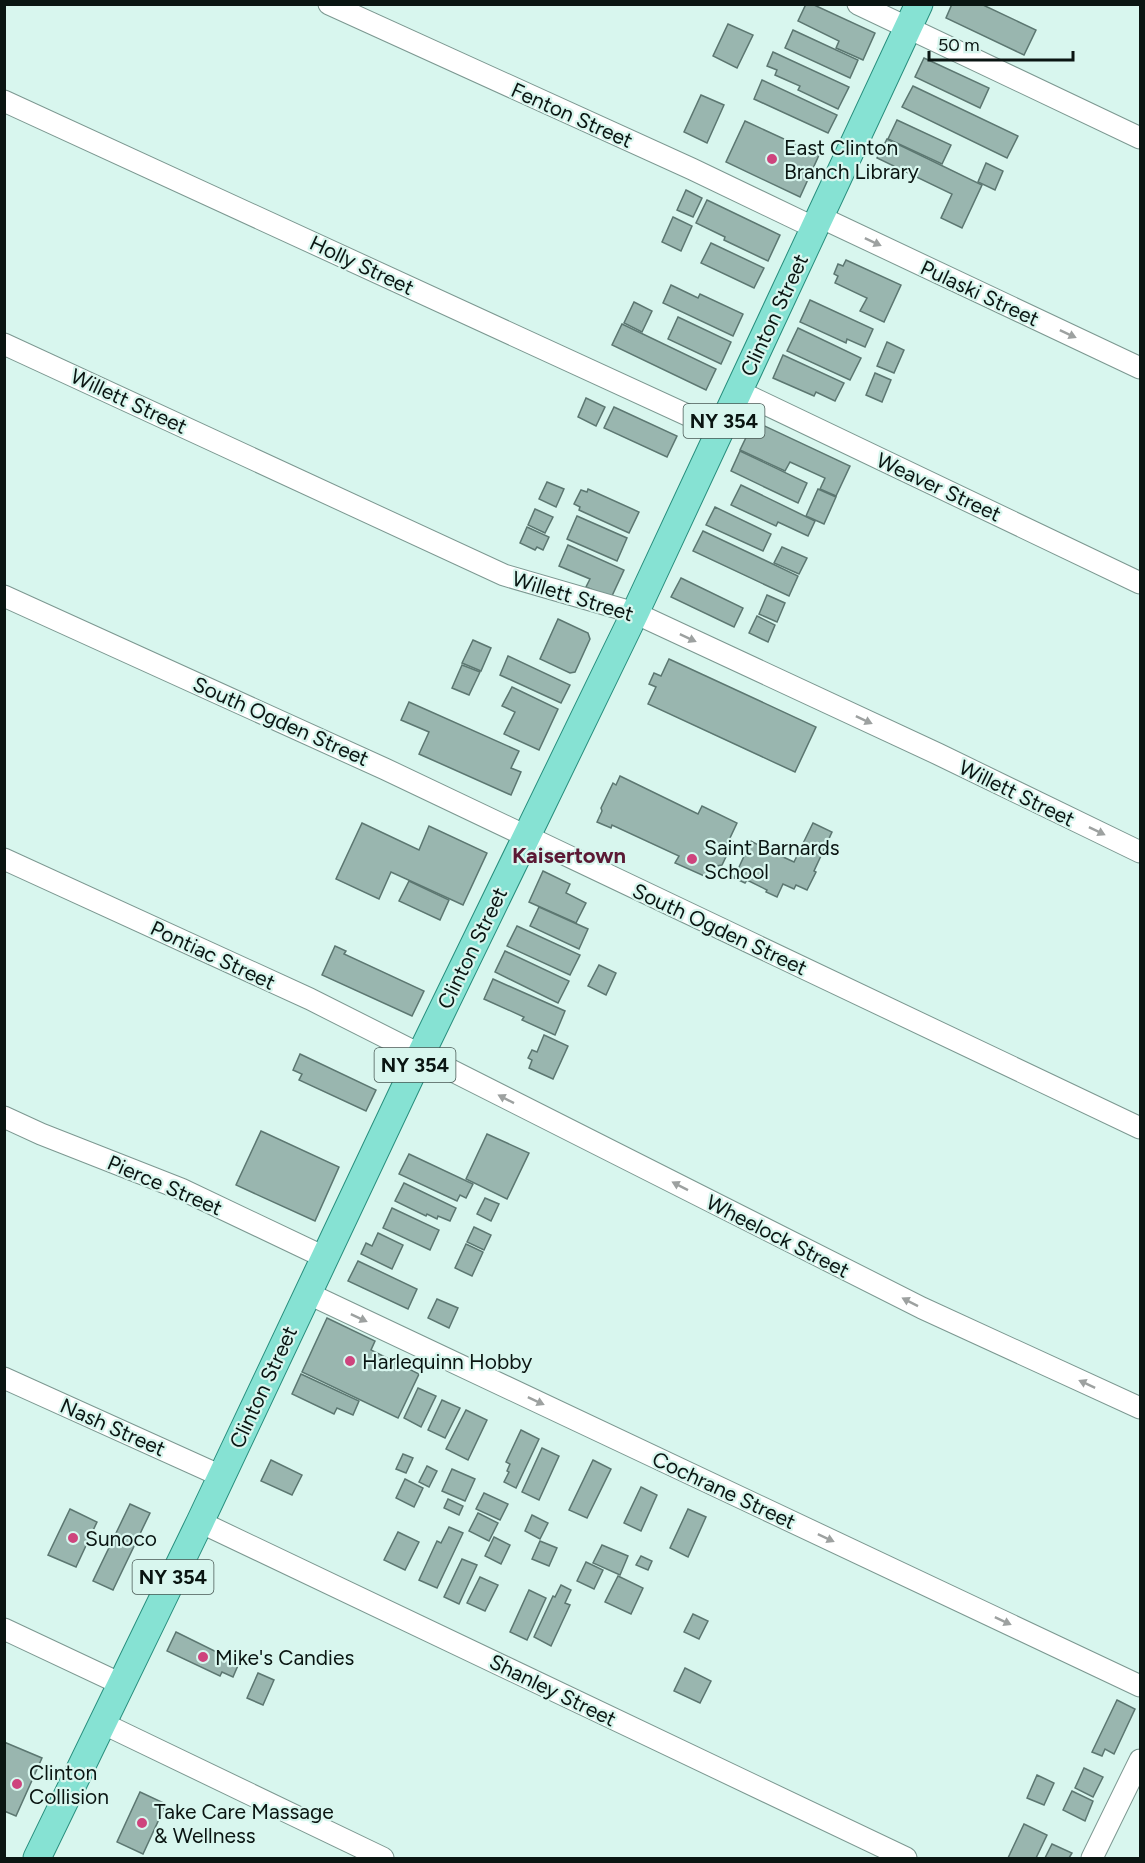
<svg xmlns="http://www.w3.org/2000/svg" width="1145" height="1863" font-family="Figtree,sans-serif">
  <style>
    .building { fill: #99b6af; stroke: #5c7771; stroke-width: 1.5 }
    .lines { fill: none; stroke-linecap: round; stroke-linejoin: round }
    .minor-casing { stroke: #7c9891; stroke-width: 23 }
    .major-casing { stroke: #278e7d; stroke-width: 29 }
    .minor { stroke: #fff; stroke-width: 21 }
    .major { stroke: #86e2d3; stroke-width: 27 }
    .oneway { fill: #9da1a0 }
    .poi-dot { fill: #ce447d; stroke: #d8f6ee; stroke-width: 2 }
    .labels { text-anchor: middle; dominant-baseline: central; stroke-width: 4.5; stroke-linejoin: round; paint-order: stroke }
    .shield { fill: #d8f6ee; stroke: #485854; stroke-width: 1.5 }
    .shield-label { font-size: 20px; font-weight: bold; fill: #0a1512 }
    .street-label { font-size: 21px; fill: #0a1512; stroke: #d8f6ee }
    .poi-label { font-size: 21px; fill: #0a1512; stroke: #d8f6ee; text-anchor: start }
    .neighbourhood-label { font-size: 22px; font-weight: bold; fill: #5b1934; stroke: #d8f6ee }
  </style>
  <rect width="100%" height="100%" fill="#d8f6ee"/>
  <!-- building -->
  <g class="building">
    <polygon points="806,4 812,4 875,33 863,60 836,48 839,41 798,21"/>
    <polygon points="952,4 981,4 1036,30 1024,55 946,18"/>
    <polygon points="728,24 753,35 737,68 713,56"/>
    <polygon points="793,30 858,60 850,78 785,48"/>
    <polygon points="773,52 849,87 838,109 798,90 800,86 775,75 777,70 767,66"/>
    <polygon points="924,58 989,88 980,108 915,77"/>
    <polygon points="762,80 837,115 828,133 754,99"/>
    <polygon points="913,86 1018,136 1007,158 902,107"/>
    <polygon points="701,95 724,105 707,143 684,132"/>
    <polygon points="897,120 951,145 942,164 888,139"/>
    <polygon points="745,121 819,155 800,197 726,162"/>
    <polygon points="887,139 982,185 962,228 941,218 952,194 877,158"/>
    <polygon points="986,163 1003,171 995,190 978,182"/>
    <polygon points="686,190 702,198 693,217 677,210"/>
    <polygon points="707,200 780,235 768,261 724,240 725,237 696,223"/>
    <polygon points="673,217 692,226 681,251 662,242"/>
    <polygon points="711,243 764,268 754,288 701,263"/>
    <polygon points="846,260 901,285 884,322 860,311 867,298 835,283 838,276 834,274 838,264 843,266"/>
    <polygon points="671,285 698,298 700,294 743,314 733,336 663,303"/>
    <polygon points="810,300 873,329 865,347 847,339 846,343 800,322"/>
    <polygon points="634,302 652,311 642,332 624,323"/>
    <polygon points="678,317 731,342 721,364 668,339"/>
    <polygon points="622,324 716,369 706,390 612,345"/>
    <polygon points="798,328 861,358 850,380 787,351"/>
    <polygon points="887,342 904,350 894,373 877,366"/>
    <polygon points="783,355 844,383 835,401 816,392 814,396 773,378"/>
    <polygon points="875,373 891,380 882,402 866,395"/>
    <polygon points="586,398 605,407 596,426 578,417"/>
    <polygon points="614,407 677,436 667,457 604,428"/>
    <polygon points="754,421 850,466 836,496 820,489 825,478 790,462 785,471 740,450"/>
    <polygon points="740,451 807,483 798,503 731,471"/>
    <polygon points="547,482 564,489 556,507 539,499"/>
    <polygon points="741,485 815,521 808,536 778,522 776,526 731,505"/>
    <polygon points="588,489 639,512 629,533 579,510 580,507 574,504 581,490 587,492"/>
    <polygon points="818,489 836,497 824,524 806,516"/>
    <polygon points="715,507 771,534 763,551 706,525"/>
    <polygon points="535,509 553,517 545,533 528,525"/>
    <polygon points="577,516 627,538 617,561 567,539"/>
    <polygon points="527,527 549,537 543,550 537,547 535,550 520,543"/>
    <polygon points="703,531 798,576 789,596 693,551"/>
    <polygon points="568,545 624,570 611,598 586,587 590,579 559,566"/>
    <polygon points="782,547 807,558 799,574 774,563"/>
    <polygon points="681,578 743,608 734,627 671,597"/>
    <polygon points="767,595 785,603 777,622 759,614"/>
    <polygon points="757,616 775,625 768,642 749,633"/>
    <polygon points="558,619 588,633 590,639 575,672 570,673 540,659"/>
    <polygon points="473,640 491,648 481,671 462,663"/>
    <polygon points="508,656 570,685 561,703 500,675"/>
    <polygon points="669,659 816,727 795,772 648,704 656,687 649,684 654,673 661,676"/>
    <polygon points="462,665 480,672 469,695 452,688"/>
    <polygon points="512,687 558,709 539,750 504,734 515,712 502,706"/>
    <polygon points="409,702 519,751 511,768 521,772 511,795 419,754 429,732 401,720"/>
    <polygon points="620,776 698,814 702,806 737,823 730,838 733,842 722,865 717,866 711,879 675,863 679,856 612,825 611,828 597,822 602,811 601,808 613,783 616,785"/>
    <polygon points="362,823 419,850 429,826 487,853 463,905 391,872 379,899 336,879"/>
    <polygon points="813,823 832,832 814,871 816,872 807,890 796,885 794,889 783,884 777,897 766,892 767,890 747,880 745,883 734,878 751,841 764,848 766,843 783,851 781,856 794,862"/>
    <polygon points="543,871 570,884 566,893 586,903 576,923 529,902"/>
    <polygon points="409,881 449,900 440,920 399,901"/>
    <polygon points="539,907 588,929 579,949 530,926"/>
    <polygon points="517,926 580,955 570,975 507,946"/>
    <polygon points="335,946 346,951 344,954 424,991 412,1016 322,975"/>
    <polygon points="505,951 569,981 558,1003 495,972"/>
    <polygon points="599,965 616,973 606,995 588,986"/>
    <polygon points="493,979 565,1011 555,1035 522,1020 524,1017 484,999"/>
    <polygon points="544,1035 568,1046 553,1079 529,1068 532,1060 528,1058 532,1050 537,1052"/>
    <polygon points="300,1054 376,1090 366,1111 299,1080 302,1074 293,1070"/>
    <polygon points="261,1131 339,1167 315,1221 236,1185"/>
    <polygon points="487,1134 529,1153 507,1199 466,1179"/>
    <polygon points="409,1154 473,1184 466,1198 460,1195 457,1201 399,1174"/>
    <polygon points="404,1183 456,1208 450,1221 438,1216 437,1219 427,1214 426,1216 395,1201"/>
    <polygon points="485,1198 499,1204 491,1221 477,1214"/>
    <polygon points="392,1208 439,1230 430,1250 383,1228"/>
    <polygon points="474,1227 491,1235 484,1250 467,1242"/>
    <polygon points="378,1233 403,1245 392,1269 361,1254 366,1243 372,1246"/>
    <polygon points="466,1244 483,1252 472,1276 455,1268"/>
    <polygon points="358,1261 417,1289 408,1309 348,1281"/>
    <polygon points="437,1299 458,1308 449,1328 428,1318"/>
    <polygon points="327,1318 375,1341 371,1350 419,1374 398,1418 302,1372"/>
    <polygon points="301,1374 359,1401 353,1415 337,1408 334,1414 292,1394"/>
    <polygon points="418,1388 436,1396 421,1427 404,1418"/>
    <polygon points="442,1400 460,1408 445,1438 428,1430"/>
    <polygon points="466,1410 487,1420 468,1460 446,1449"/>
    <polygon points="521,1430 539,1439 516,1488 504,1482 509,1472 507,1471 510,1464 506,1462"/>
    <polygon points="542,1448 559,1456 539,1500 522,1492"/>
    <polygon points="403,1454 413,1458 406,1473 396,1469"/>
    <polygon points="271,1460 302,1475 292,1495 261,1481"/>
    <polygon points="593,1460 611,1469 587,1518 569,1510"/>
    <polygon points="427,1466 437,1471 429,1487 419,1482"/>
    <polygon points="452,1469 475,1479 465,1501 442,1491"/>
    <polygon points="405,1479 423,1488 414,1507 396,1498"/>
    <polygon points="641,1487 657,1495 641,1531 624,1523"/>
    <polygon points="484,1493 508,1504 500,1520 476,1509"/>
    <polygon points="448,1499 463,1506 459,1515 444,1508"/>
    <polygon points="130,1504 150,1513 113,1590 93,1581"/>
    <polygon points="70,1509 97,1522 76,1567 48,1555"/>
    <polygon points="688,1509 706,1517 688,1557 670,1548"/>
    <polygon points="478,1513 498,1523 489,1541 469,1531"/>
    <polygon points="532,1515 548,1523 540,1539 525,1531"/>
    <polygon points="449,1527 463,1533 437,1588 419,1580 437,1541 441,1543"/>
    <polygon points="398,1532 419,1542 405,1570 384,1560"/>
    <polygon points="494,1537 510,1545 501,1564 485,1556"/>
    <polygon points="540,1541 557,1548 549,1566 532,1559"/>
    <polygon points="602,1545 628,1556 620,1575 593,1563"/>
    <polygon points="641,1556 652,1561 648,1570 636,1565"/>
    <polygon points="462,1559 477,1565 459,1604 444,1597"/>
    <polygon points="586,1562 603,1570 594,1589 577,1581"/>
    <polygon points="618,1576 643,1588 631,1614 605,1602"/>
    <polygon points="480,1577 498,1585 485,1611 467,1603"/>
    <polygon points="561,1585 571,1590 565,1603 570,1605 551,1646 534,1637 553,1596 555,1597"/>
    <polygon points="529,1590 546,1598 527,1640 510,1632"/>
    <polygon points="693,1614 708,1621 699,1639 684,1632"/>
    <polygon points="176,1632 239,1663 233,1677 222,1672 220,1676 167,1651"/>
    <polygon points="685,1668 711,1681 700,1703 674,1691"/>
    <polygon points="258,1673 274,1680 263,1705 247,1698"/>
    <polygon points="1117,1700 1135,1709 1114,1754 1105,1749 1102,1756 1092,1752"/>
    <polygon points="4,1742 42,1758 16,1816 4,1811"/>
    <polygon points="1084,1768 1103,1777 1093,1797 1075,1788"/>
    <polygon points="1037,1775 1054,1783 1044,1805 1027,1798"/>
    <polygon points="1072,1791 1093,1801 1085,1821 1063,1810"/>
    <polygon points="140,1792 166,1804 143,1854 117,1842"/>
    <polygon points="1024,1824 1047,1835 1036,1858 1008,1858"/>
    <polygon points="1052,1844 1072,1853 1069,1858 1045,1858"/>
  </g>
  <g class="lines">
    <defs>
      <g id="minor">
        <polyline points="329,4 692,169 815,228"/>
        <polyline points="858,4 1140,138"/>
        <polyline points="4,101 720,430"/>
        <polyline points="820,217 1140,368"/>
        <polyline points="4,344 504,575 635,613 938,754 1140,852"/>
        <polyline points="738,391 1140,583"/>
        <polyline points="4,596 385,769 1140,1128"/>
        <polyline points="4,859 310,999 922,1308 1140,1408"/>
        <polyline points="4,1117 41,1134 181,1189 324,1257"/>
        <polyline points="307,1293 1140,1686"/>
        <polyline points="4,1378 221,1476"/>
        <polyline points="200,1522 906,1858"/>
        <polyline points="4,1629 121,1684"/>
        <polyline points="102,1723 383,1858"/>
        <polyline points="1092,1858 1140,1760"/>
      </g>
      <polyline id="major" points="37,1858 200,1522 420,1056 635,613 919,4"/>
    </defs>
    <!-- minor casing -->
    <use href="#minor" class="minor-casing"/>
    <!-- major casing -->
    <use href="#major" class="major-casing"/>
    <!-- minor -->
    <use href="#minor" class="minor"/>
    <!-- major -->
    <use href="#major" class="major"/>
  </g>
  <!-- one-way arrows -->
  <defs><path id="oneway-solid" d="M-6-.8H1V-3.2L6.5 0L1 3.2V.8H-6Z" transform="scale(1.5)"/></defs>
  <g class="oneway">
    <use href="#oneway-solid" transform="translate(873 242) rotate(25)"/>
    <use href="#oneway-solid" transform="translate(1068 334) rotate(25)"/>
    <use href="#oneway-solid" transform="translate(688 638) rotate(25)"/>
    <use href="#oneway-solid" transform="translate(864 720) rotate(25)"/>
    <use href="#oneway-solid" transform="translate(1097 831) rotate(26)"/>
    <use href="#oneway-solid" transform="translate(506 1099) rotate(-153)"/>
    <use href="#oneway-solid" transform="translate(680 1186) rotate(-153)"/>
    <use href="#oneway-solid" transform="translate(910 1302) rotate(-153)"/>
    <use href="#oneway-solid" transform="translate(359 1318) rotate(25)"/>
    <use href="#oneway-solid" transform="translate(1087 1384) rotate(-155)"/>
    <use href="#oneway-solid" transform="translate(536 1401) rotate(25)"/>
    <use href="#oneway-solid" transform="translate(826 1538) rotate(25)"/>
    <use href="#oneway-solid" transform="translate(1003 1621) rotate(25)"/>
  </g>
  <!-- markers -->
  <g class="poi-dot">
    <circle cx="772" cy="159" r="6"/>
    <circle cx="692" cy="859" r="6"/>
    <circle cx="350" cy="1361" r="6"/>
    <circle cx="73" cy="1538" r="6"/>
    <circle cx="203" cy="1657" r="6"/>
    <circle cx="17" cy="1784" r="6"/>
    <circle cx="142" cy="1823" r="6"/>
  </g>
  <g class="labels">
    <!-- shield labels -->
    <g class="shield">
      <rect x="683.5" y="404" width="81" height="34" rx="4.5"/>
      <rect x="374.5" y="1048" width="81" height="34" rx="4.5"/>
      <rect x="132.5" y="1560" width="81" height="34" rx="4.5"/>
    </g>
    <g class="shield-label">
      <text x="724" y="421">NY 354</text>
      <text x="415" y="1065">NY 354</text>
      <text x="173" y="1577">NY 354</text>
    </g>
    <!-- street labels -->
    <g class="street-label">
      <text transform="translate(572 115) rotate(24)">Fenton Street</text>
      <text transform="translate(362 265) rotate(25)">Holly Street</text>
      <text transform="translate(980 293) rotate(25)">Pulaski Street</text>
      <text transform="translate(774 315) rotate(-65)">Clinton Street</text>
      <text transform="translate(129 401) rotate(25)">Willett Street</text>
      <text transform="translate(939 487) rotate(25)">Weaver Street</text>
      <text transform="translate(573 596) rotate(17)">Willett Street</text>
      <text transform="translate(281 721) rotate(24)">South Ogden Street</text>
      <text transform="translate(1017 793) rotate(26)">Willett Street</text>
      <text transform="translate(720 929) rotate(25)">South Ogden Street</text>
      <text transform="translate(472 948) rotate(-64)">Clinton Street</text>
      <text transform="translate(213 955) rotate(25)">Pontiac Street</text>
      <text transform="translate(165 1185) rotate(23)">Pierce Street</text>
      <text transform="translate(778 1236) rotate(27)">Wheelock Street</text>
      <text transform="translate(263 1387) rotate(-65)">Clinton Street</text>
      <text transform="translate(113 1427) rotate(24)">Nash Street</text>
      <text transform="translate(724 1490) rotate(25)">Cochrane Street</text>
      <text transform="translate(553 1690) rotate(26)">Shanley Street</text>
    </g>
    <!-- poi labels -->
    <g class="poi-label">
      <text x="784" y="147">East Clinton<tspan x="784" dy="24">Branch Library</tspan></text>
      <text x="704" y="847">Saint Barnards<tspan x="704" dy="24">School</tspan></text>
      <text x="362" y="1361">Harlequinn Hobby</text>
      <text x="85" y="1538">Sunoco</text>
      <text x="215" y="1657">Mike's Candies</text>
      <text x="29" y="1772">Clinton<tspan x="29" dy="24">Collision</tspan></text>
      <text x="154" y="1811">Take Care Massage<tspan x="154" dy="24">&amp; Wellness</tspan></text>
    </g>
    <!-- neighbourhood labels -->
    <g class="neighbourhood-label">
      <text x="569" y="855">Kaisertown</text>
    </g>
  </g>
  <!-- border -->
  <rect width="1145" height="1863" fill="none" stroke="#0a1512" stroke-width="12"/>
  <!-- scale -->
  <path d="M929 51v9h144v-9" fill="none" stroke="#0a1512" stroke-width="3"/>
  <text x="938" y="51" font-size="18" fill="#0a1512" stroke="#d8f6ee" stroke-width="4.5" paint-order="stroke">50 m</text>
</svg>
